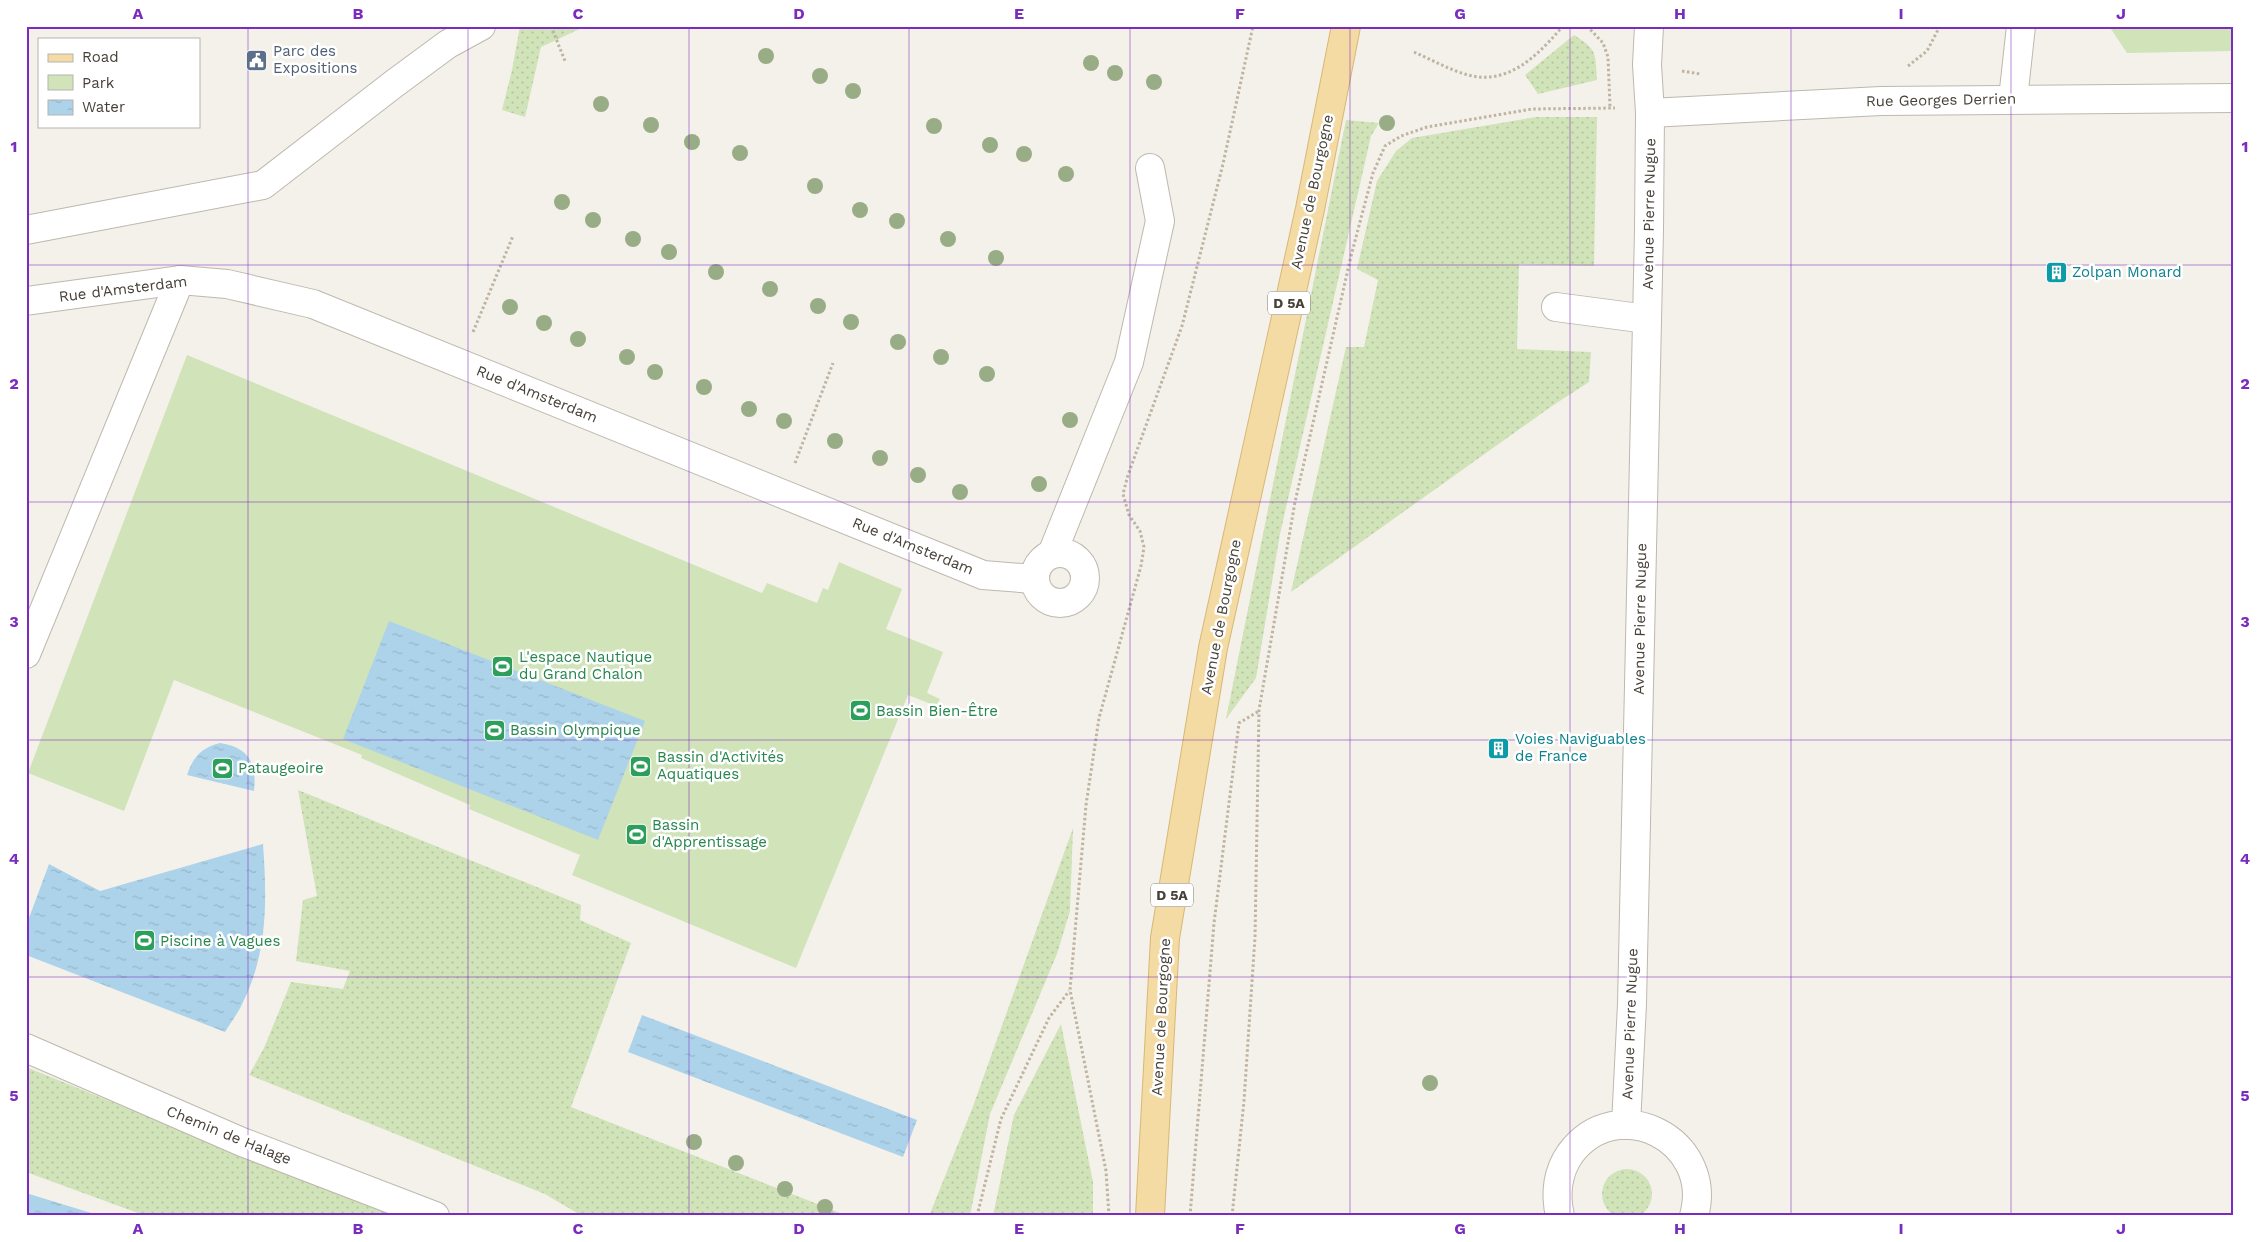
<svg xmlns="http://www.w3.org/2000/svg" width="2259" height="1242" font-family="'Work Sans',sans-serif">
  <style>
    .grass { fill: url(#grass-dots) }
    .park { fill: #d1e3b8 }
    .water { fill: url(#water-ripples) }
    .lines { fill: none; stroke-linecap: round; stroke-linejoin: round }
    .minor-casing { stroke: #beb8ae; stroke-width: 30 }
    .major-casing { stroke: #d8b874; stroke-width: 30 }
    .path { stroke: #bfb3a1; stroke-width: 3; stroke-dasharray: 2.5 2.5; stroke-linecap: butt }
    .minor { stroke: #fff; stroke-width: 28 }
    .major { stroke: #f4dba3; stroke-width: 28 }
    .tree { fill: #98ac85 }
    .grid { fill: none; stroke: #7b2cbf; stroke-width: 1; stroke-opacity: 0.55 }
    .labels { text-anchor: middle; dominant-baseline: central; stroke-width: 5; stroke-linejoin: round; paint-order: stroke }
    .shield { fill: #fff; stroke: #7e7a74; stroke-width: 1 }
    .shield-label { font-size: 14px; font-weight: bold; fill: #474139 }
    .service-label { font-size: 15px; fill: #4e5e75; stroke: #fff; text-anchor: start }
    .street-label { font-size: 15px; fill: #474139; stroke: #fff }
    .culture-label { font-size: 15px; fill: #0d838f; stroke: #fff; text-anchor: start }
    .leisure-label { font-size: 15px; fill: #27864d; stroke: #fff; text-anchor: start }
    .neatline { fill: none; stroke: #7b2cbf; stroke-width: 2 }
    .grid-label { font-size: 16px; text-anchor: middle; font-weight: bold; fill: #7b2cbf }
  </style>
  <defs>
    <pattern id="grass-dots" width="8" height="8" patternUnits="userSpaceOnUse" patternTransform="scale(1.25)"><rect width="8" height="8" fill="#d1e3b8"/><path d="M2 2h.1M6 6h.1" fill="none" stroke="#b5c49f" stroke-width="1.8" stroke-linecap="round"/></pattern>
    <pattern id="water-ripples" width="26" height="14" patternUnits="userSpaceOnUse" patternTransform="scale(1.25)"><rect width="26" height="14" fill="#add3ea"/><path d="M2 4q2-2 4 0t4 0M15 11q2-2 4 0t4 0" fill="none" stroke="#96b6c9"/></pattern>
  </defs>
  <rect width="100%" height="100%" fill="#f4f1eb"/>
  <!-- grass -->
  <g class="grass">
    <polygon points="520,26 586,26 541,47 525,117 502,110 512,70"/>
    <path d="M1574 35C1598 50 1595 53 1597 80L1538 94 1525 75Z"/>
    <polygon points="1536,117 1597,117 1594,266 1519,264 1517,349 1591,352 1589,382 1552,406 1291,592 1346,347 1364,347 1378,280 1357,269 1377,181 1396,151 1412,138"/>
    <polygon points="1346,120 1379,123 1371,136 1280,534 1256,678 1226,719"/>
    <polygon points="298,790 581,905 580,920 631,943 571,1107 848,1216 582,1216 545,1194 249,1075 264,1048 291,982 343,989 350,971 296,961 303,900 317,896"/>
    <polygon points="1073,828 1070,911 1057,954 990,1114 970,1216 929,1216 972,1109"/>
    <polygon points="1061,1024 1093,1182 1093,1216 993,1216 1014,1115"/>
    <polygon points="26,1067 394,1216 146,1216 26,1172"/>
    <circle cx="1627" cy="1194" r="25"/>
  </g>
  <!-- park -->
  <g class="park">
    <polygon points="2109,26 2233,26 2233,51 2127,53"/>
    <polygon points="187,355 762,593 767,583 817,603 823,588 828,590 839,562 902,589 886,629 943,652 927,693 940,699 936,706 908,695 796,968 572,875 580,855 469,809 470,805 361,758 362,755 174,680 124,811 28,773"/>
  </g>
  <!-- water -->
  <g class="water">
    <polygon points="389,621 645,721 598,840 343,739"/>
    <path d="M220 743C249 747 257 764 254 791L187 775C193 757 201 748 220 743Z"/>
    <path d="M263 844C267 899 268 952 243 1002 239 1012 231 1022 225 1032L26 955V926L49 864 100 891Z"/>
    <polygon points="642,1015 917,1120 903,1157 628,1052"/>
    <polygon points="26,1193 101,1216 26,1216"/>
  </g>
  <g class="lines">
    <defs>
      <g id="minor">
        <polyline points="2013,99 2021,26"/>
        <polyline points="1650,113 1881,101 2233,98"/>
        <polyline points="26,230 263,185 395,83 448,44 481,26"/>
        <polyline points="26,301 180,280 227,284 313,304 983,575 1034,579"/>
        <polyline points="1556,307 1647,319"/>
        <circle cx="1060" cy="578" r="25"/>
        <polyline points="1052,554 1129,362 1160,221 1150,168"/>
        <polyline points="26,654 180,280"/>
        <polyline points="26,1048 242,1142 435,1216"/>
        <polyline points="1626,1125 1632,1004 1649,230 1650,113 1647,65 1649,26"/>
        <path d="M1560 1216C1555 1194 1557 1173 1570 1154 1617 1090 1715 1140 1694 1216"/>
      </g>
      <polyline id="major" points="1150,1216 1165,938 1213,648 1310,209 1346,26"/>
    </defs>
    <!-- minor casing -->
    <use href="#minor" class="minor-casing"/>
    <!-- major casing -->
    <use href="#major" class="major-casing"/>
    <!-- path -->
    <g class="path">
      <polyline points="551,26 565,61"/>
      <polyline points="1587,26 1603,43 1608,57 1610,107"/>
      <path d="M1414 52C1432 60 1450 70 1468 75 1509 86 1539 54 1563 26"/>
      <polyline points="1908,66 1927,51 1940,26"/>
      <polyline points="1682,71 1700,74"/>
      <polyline points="473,332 513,236"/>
      <polyline points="795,463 833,363"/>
      <polyline points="977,1216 1001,1119 1049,1018 1069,991"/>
      <polyline points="1109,1216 1106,1171 1070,990 1086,805 1099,718 1141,566 1144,547 1140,531 1129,515 1123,494 1128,475 1182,326 1223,164 1253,26"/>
      <polyline points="1190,1216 1214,923 1239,723 1259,711"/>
      <polyline points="1232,1216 1244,1101 1255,937 1259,710 1295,502 1351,256 1373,173 1385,146 1401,136 1427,127 1532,109 1615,108"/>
    </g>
    <!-- minor -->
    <use href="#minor" class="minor"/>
    <!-- major -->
    <use href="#major" class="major"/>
  </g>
  <!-- trees -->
  <g class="tree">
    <circle cx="766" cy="56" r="8"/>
    <circle cx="1091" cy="63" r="8"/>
    <circle cx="1115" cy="73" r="8"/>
    <circle cx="820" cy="76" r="8"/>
    <circle cx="1154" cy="82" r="8"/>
    <circle cx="853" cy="91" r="8"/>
    <circle cx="601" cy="104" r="8"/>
    <circle cx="1387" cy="123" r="8"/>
    <circle cx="651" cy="125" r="8"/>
    <circle cx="934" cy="126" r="8"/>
    <circle cx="692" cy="142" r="8"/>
    <circle cx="990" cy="145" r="8"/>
    <circle cx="740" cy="153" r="8"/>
    <circle cx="1024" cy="154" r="8"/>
    <circle cx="1066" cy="174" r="8"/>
    <circle cx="815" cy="186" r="8"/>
    <circle cx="562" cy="202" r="8"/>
    <circle cx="860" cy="210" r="8"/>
    <circle cx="593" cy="220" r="8"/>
    <circle cx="897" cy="221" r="8"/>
    <circle cx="633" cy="239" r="8"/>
    <circle cx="948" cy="239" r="8"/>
    <circle cx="669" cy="252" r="8"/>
    <circle cx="996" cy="258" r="8"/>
    <circle cx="716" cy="272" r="8"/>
    <circle cx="770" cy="289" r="8"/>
    <circle cx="818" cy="306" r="8"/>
    <circle cx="510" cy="307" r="8"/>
    <circle cx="851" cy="322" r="8"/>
    <circle cx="544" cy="323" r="8"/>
    <circle cx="578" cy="339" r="8"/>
    <circle cx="898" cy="342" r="8"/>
    <circle cx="627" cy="357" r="8"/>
    <circle cx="941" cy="357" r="8"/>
    <circle cx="655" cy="372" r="8"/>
    <circle cx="987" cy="374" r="8"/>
    <circle cx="704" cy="387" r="8"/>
    <circle cx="749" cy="409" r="8"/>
    <circle cx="1070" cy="420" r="8"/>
    <circle cx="784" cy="421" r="8"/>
    <circle cx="835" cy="441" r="8"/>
    <circle cx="880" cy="458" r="8"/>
    <circle cx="918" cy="475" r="8"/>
    <circle cx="1039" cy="484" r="8"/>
    <circle cx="960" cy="492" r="8"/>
    <circle cx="1430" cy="1083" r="8"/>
    <circle cx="694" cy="1142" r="8"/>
    <circle cx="736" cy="1163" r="8"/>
    <circle cx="785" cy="1189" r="8"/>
    <circle cx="825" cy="1207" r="8"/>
  </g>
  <!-- grid -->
  <path class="grid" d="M248 26V1216M468 26V1216M689 26V1216M909 26V1216M1130 26V1216M1350 26V1216M1570 26V1216M1791 26V1216M2011 26V1216M26 265H2233M26 502H2233M26 740H2233M26 977H2233"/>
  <!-- icons -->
  <defs>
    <symbol id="civic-square" viewBox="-11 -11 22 22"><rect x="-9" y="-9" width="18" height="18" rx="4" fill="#5c6f8a" stroke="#fff"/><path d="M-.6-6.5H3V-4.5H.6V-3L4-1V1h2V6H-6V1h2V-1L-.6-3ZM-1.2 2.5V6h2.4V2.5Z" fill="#fff"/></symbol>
    <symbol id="building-square" viewBox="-11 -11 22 22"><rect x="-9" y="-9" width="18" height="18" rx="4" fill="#0f9aa8" stroke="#fff"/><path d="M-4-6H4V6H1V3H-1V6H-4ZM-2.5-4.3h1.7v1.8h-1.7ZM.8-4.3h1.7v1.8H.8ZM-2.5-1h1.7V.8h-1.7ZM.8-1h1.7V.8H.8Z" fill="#fff"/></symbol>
    <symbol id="stadium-square" viewBox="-11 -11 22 22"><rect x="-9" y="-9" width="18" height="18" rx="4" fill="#2e9e5b" stroke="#fff"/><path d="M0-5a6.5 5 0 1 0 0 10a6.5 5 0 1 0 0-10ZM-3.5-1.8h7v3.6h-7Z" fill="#fff"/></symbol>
  </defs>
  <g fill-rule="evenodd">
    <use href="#civic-square" x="244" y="48" width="25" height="25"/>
    <use href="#building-square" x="2044" y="260" width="25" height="25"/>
    <use href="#stadium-square" x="490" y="654" width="25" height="25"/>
    <use href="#stadium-square" x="848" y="698" width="25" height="25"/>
    <use href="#stadium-square" x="482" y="718" width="25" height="25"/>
    <use href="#building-square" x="1486" y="736" width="25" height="25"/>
    <use href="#stadium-square" x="628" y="754" width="25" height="25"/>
    <use href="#stadium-square" x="210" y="756" width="25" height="25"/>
    <use href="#stadium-square" x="624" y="822" width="25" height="25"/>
    <use href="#stadium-square" x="132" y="928" width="25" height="25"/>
  </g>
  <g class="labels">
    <!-- shield labels -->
    <g class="shield">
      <rect x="1268" y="291.5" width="42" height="23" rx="4"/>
      <rect x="1151" y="883.5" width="42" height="23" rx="4"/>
    </g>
    <g class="shield-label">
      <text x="1289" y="303">D 5A</text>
      <text x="1172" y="895">D 5A</text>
    </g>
    <!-- service labels -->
    <g class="service-label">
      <text x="273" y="51">Parc des<tspan x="273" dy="17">Expositions</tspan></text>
    </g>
    <!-- street labels -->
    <g class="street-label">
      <text transform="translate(1941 100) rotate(-1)">Rue Georges Derrien</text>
      <text transform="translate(1312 192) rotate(-78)">Avenue de Bourgogne</text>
      <text transform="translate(1649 214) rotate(-89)">Avenue Pierre Nugue</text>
      <text transform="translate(123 289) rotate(-7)">Rue d'Amsterdam</text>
      <text transform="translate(537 394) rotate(22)">Rue d'Amsterdam</text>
      <text transform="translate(913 546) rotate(22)">Rue d'Amsterdam</text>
      <text transform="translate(1221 617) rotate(-79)">Avenue de Bourgogne</text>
      <text transform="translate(1640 619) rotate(-89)">Avenue Pierre Nugue</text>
      <text transform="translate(1161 1017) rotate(-87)">Avenue de Bourgogne</text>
      <text transform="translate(1630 1024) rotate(-88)">Avenue Pierre Nugue</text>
      <text transform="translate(229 1135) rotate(22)">Chemin de Halage</text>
    </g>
    <!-- culture labels -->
    <g class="culture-label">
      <text x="2072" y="272">Zolpan Monard</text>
      <text x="1515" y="739">Voies Naviguables<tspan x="1515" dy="17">de France</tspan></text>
    </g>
    <!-- leisure labels -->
    <g class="leisure-label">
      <text x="519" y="657">L'espace Nautique<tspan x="519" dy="17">du Grand Chalon</tspan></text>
      <text x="876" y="711">Bassin Bien-Être</text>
      <text x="510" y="730">Bassin Olympique</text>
      <text x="657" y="757">Bassin d'Activités<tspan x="657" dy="17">Aquatiques</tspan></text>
      <text x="238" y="768">Pataugeoire</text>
      <text x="652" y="825">Bassin<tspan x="652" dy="17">d'Apprentissage</tspan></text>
      <text x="160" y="941">Piscine à Vagues</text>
    </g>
  </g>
  <!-- border -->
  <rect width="2259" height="1242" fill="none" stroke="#ffffff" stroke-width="55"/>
  <!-- legend -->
  <rect x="38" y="38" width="162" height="90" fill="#ffffff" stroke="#b5b3b0"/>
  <rect x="48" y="54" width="25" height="8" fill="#f4dba3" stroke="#b5b3b0"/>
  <text x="82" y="62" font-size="15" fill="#474139">Road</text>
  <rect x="48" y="75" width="25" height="15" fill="#d1e3b8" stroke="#b5b3b0"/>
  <text x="82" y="88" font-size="15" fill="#474139">Park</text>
  <rect x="48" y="100" width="25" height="15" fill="url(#water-ripples)" stroke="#b5b3b0"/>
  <text x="82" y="112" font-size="15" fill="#474139">Water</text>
  <rect x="28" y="28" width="2204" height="1186" class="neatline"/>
  <g class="grid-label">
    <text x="138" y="19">A</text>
    <text x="358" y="19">B</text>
    <text x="578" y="19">C</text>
    <text x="799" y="19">D</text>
    <text x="1019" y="19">E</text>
    <text x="1240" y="19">F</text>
    <text x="1460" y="19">G</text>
    <text x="1680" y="19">H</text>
    <text x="1901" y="19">I</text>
    <text x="2121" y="19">J</text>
    <text x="14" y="152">1</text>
    <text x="2245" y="152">1</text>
    <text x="14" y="389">2</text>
    <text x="2245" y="389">2</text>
    <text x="14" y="627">3</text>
    <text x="2245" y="627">3</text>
    <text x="14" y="864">4</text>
    <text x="2245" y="864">4</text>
    <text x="14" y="1101">5</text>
    <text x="2245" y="1101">5</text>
    <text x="138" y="1234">A</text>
    <text x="358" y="1234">B</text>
    <text x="578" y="1234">C</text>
    <text x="799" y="1234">D</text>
    <text x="1019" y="1234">E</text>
    <text x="1240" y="1234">F</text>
    <text x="1460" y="1234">G</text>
    <text x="1680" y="1234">H</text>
    <text x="1901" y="1234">I</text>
    <text x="2121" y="1234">J</text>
  </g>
</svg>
